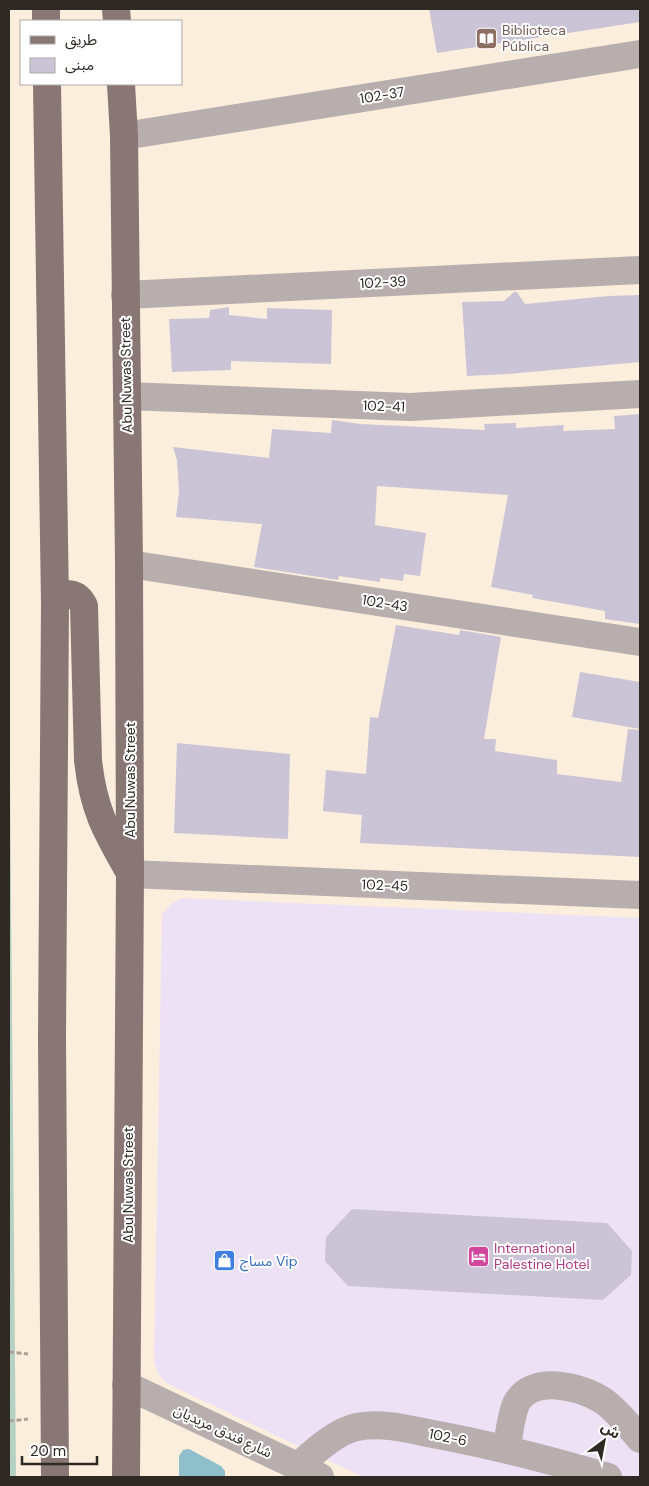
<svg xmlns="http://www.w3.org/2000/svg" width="649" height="1486" font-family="'DM Sans','Noto Sans Arabic',sans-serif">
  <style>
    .commercial { fill: #ede1f6 }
    .green { fill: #b5d1c3 }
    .water { fill: #8ebfcb }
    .building { fill: #cac4d6 }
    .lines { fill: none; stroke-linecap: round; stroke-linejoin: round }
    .path { stroke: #aca194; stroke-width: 3; stroke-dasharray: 5 2.5; stroke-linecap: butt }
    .minor { stroke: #b8aead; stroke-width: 28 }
    .major { stroke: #897775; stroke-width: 28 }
    .labels { text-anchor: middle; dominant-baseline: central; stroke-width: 4; stroke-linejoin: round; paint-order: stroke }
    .education-label { font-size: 14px; fill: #785e54; stroke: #fff; text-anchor: start }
    .street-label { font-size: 14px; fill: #2e2923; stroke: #fff }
    .hotel-label { font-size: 14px; fill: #b23c85; stroke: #fff; text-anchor: start }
    .shop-label { font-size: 14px; fill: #366cbe; stroke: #fff; text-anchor: start }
  </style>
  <rect width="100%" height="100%" fill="#fceedd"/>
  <!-- commercial -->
  <polygon class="commercial" points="181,898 640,918 640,1477 363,1477 166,1383 158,1374 154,1362 162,914 171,904"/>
  <!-- green -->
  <polygon class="green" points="9,652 16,1477 9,1477"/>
  <!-- water -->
  <polygon class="water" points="189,1449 221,1466 225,1471 225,1477 179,1477 179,1456 183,1450"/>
  <!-- building -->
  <g class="building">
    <polygon points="429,9 640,9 640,22 437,53"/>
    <polygon points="514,292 517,292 525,304 608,296 640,295 640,362 508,374 467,376 462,302 504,301"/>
    <polygon points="229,307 229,315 267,319 267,308 332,310 331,364 231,361 231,370 172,372 169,319 209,318 210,310"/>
    <polygon points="640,414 640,624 605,619 605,611 532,598 533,595 491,587 508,495 377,486 375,525 426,533 420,576 404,574 403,581 380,578 380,582 339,576 338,580 254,567 262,524 176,517 179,491 177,460 173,447 269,458 272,429 331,433 332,420 360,424 485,430 484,424 516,423 516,428 564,425 563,431 615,429 614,416"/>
    <polygon points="396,625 459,635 460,630 501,637 484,739 496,739 495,751 557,760 557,774 621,782 628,729 640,730 640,857 360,843 362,815 323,811 326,770 366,774 370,717 378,718"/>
    <polygon points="580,672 640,682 640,729 572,717"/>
    <polygon points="177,743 290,754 288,839 174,833"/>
    <polygon points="352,1209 607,1223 632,1251 631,1275 603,1300 348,1286 325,1261 326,1237"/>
  </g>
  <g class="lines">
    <!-- path -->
    <g class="path">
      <polyline points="9,1352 28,1354"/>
      <polyline points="9,1421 28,1419"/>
    </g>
    <!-- minor -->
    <g class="minor">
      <polyline points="124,136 640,54"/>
      <polyline points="125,295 640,270"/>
      <polyline points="127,396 410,407 640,394"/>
      <polyline points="129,564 640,642"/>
      <polyline points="130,874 640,895"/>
      <polyline points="126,1385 320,1477"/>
      <path d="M506 1449C509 1437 511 1415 516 1404 531 1374 580 1386 602 1400 613 1407 631 1428 640 1439"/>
      <path d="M297 1467C313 1453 336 1431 357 1427 382 1422 408 1429 433 1434 492 1445 550 1460 608 1477"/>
    </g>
    <!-- major -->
    <g class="major">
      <polyline points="46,9 46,21"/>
      <polyline points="116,9 117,21"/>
      <polyline points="47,84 55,603 52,1037 55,1477"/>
      <polyline points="121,84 124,136 129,564 130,874 126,1477"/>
      <path d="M55 603C64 590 78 592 84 606L88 760C93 809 106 831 130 873"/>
    </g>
  </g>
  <!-- icons -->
  <defs>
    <symbol id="library-square" viewBox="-11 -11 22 22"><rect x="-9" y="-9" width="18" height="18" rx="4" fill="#8d6e63" stroke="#fff"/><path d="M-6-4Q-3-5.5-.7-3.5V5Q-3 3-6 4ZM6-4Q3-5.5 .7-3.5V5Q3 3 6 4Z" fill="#fff"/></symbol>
    <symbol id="hotel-square" viewBox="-11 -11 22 22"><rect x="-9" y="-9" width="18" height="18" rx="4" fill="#d1479c" stroke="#fff"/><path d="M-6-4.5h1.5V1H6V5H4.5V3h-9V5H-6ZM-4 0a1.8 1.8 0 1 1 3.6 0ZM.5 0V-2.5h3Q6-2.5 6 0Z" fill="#fff"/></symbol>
    <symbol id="shop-square" viewBox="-11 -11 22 22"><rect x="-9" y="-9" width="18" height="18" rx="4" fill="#3f7fe0" stroke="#fff"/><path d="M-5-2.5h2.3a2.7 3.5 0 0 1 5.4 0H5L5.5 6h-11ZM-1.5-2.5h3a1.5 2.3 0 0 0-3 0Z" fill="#fff"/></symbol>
  </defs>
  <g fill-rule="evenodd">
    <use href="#library-square" x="474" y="26" width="25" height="25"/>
    <use href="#hotel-square" x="466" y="1244" width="25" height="25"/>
    <use href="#shop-square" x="212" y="1248" width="25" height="25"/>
  </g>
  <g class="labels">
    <!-- education labels -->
    <g class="education-label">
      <text x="502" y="30">Biblioteca<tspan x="502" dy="16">Pública</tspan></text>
    </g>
    <!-- street labels -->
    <g class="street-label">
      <text transform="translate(382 95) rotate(-9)">102-37</text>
      <text transform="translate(383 282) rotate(-3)">102-39</text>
      <text transform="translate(126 375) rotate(-91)">Abu Nuwas Street</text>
      <text transform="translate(384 406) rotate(2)">102-41</text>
      <text transform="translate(385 603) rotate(9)">102-43</text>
      <text transform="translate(130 780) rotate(-90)">Abu Nuwas Street</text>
      <text transform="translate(385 885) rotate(2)">102-45</text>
      <text transform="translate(128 1185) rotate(-90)">Abu Nuwas Street</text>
      <text transform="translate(223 1431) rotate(25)">شارع فندق مريديان</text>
      <text transform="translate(448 1437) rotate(11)">102-6</text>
    </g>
    <!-- hotel labels -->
    <g class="hotel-label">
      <text x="494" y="1248">International<tspan x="494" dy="16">Palestine Hotel</tspan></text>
    </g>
    <!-- shop labels -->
    <g class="shop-label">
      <text x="240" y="1261">مساج Vip</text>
    </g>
  </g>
  <!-- border -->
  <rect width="649" height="1486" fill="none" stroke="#2e2923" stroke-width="20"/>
  <!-- legend -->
  <rect x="20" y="20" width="162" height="65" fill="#ffffff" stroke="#aba9a7"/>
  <rect x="30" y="36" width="25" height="8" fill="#897775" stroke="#aba9a7"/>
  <text x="65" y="45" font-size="15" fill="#2e2923">طريق</text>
  <rect x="30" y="58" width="25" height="15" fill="#cac4d6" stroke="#aba9a7"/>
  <text x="65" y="70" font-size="15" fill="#2e2923">مبنى</text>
  <!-- north arrow -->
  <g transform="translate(604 1441) rotate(32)" stroke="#ffffff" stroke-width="4" paint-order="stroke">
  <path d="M0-4L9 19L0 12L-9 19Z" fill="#2e2923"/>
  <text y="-8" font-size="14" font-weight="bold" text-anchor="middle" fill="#2e2923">ش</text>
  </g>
  <!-- scale -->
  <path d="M22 1456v8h75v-8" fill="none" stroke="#2e2923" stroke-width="2.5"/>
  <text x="30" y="1456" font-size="15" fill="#2e2923" stroke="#ffffff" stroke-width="4" paint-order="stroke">20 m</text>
</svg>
